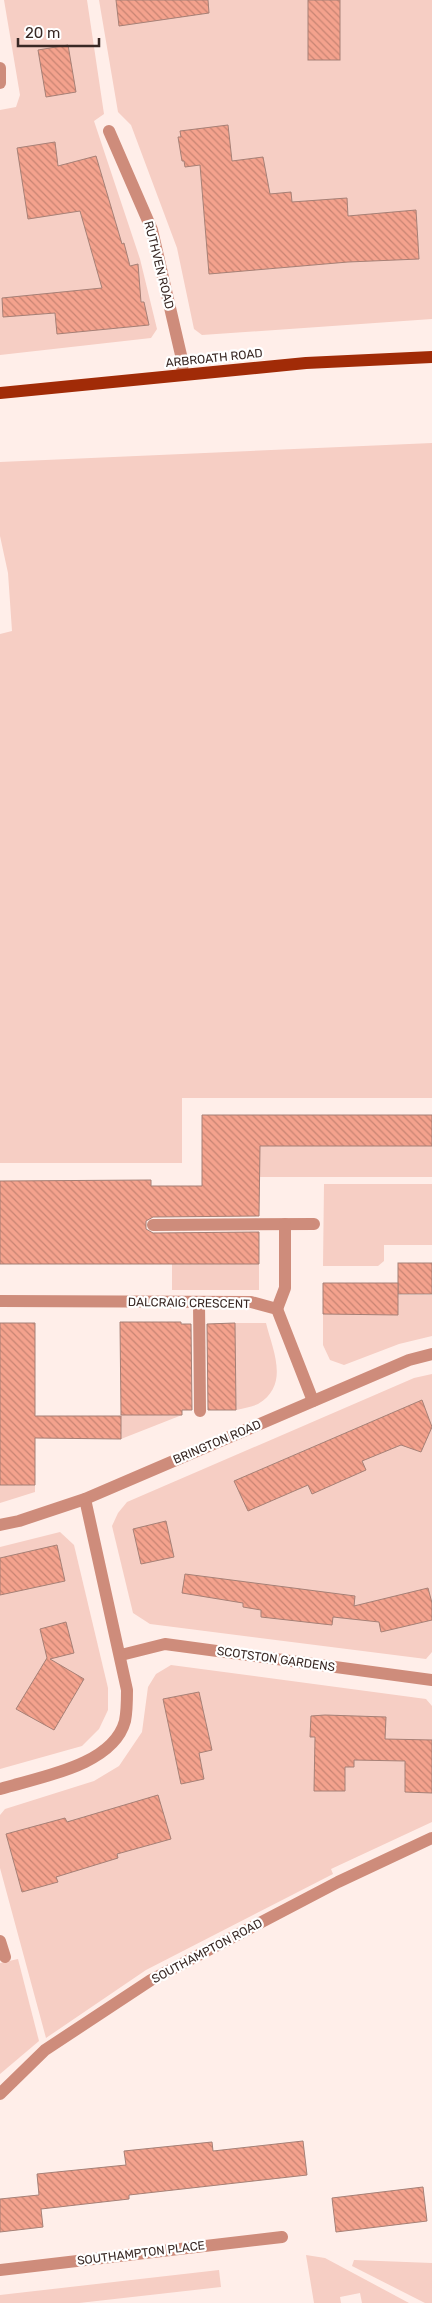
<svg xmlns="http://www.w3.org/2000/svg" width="432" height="2303" font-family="Rubik,sans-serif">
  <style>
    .green { fill: #f6cec4 }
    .building { fill: url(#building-back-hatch); stroke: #a68076 }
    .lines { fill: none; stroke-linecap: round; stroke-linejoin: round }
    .lane { stroke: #ce8c7b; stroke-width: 12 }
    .street { stroke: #ce8c7b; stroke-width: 12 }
    .primary { stroke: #a12b07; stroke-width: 12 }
    .labels { text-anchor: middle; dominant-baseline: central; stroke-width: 4.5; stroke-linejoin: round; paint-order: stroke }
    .street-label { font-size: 12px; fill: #392925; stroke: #fff }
  </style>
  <defs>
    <pattern id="building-back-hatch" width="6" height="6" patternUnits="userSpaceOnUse" patternTransform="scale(1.25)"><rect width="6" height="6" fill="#f4a28d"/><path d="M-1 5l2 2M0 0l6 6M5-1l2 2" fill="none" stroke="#c78473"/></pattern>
  </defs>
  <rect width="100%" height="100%" fill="#ffeee9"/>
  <!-- green -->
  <g class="green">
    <polygon points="4,0 87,0 104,114 94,121 140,259 157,329 151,338 0,355 0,110 16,107 20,95"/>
    <polygon points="99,0 432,0 432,319 202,335 194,329 177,248 131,125 118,112"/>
    <polygon points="432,443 432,1098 182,1098 182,1163 0,1163 0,634 12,631 8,573 0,536 0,462"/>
    <rect x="202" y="1146" width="230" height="31"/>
    <polygon points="324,1184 432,1184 432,1245 384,1245 384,1261 378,1266 323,1266"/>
    <rect x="172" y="1264" width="87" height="26"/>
    <polygon points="398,1295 432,1295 432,1336 399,1344 344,1365 330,1360 323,1345 323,1314 397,1315"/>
    <path d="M235 1323H266C273 1351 290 1385 258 1404 252 1407 243 1408 236 1410Z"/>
    <polygon points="432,1374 432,1652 426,1659 150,1624 133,1613 112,1526 118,1513 127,1502 414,1378"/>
    <polygon points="121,1415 182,1415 121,1439"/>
    <polygon points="0,1485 35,1485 35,1492 0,1503"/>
    <polygon points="60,1532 74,1545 108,1688 108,1710 99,1729 82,1746 0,1769 0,1547"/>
    <polygon points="171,1665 426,1699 432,1706 432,1822 331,1869 333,1874 146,1970 46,2038 0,1868 0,1815 5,1809 94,1781 119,1766 142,1732 148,1687 156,1674"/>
    <polygon points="18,1959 39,2041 0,2074 0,1963"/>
    <polygon points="306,2255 325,2258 409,2303 362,2303 360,2293 340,2297 341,2303 314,2303"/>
    <polygon points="354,2260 432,2263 432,2303 425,2303 352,2266"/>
    <polygon points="219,2270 221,2287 79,2303 0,2303 0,2295"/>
  </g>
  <!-- building -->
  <g class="building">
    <polygon points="116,0 208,0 209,13 119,26"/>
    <rect x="308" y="0" width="32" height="60"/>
    <polygon points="68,45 76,92 46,97 38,50"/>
    <polygon points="228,125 232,161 263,157 270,194 291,192 292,202 347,198 348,216 416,210 419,259 348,262 209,274 200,165 185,167 184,161 182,161 178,137 181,137 180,131"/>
    <polygon points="55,142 58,166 96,156 122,244 124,243 130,266 138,264 141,302 144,302 149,325 57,334 55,313 3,317 2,298 102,288 80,211 28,219 17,148"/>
    <polygon points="202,1115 432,1115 432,1146 260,1146 259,1216 153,1217 146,1221 146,1229 153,1233 259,1232 259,1264 0,1264 0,1181 151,1180 151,1186 202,1186"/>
    <rect x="398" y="1263" width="34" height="31"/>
    <polygon points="323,1283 398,1283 398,1315 323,1314"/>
    <polygon points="120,1322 181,1322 181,1324 191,1324 192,1410 182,1410 182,1415 121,1415"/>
    <polygon points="0,1323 35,1323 35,1416 121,1416 121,1439 35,1438 35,1485 0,1485"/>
    <polygon points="235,1323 236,1410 208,1410 207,1324"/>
    <polygon points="422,1400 432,1427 421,1452 401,1445 362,1461 366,1470 312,1494 308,1485 248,1511 234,1481"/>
    <polygon points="166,1521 174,1557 141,1564 133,1529"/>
    <polygon points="57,1545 65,1581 0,1595 0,1558"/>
    <polygon points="185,1574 355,1596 354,1606 428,1588 432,1603 432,1620 381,1632 379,1622 333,1617 332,1625 261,1617 261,1610 243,1607 243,1603 182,1593"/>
    <polygon points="66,1622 74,1653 50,1659 84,1679 54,1730 16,1709 47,1658 40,1629"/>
    <polygon points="199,1692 212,1750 199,1753 204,1779 181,1784 163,1699"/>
    <polygon points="325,1715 386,1717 385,1739 432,1740 432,1793 405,1792 405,1761 354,1760 354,1767 345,1767 345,1791 314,1791 315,1737 310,1737 311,1716"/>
    <polygon points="158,1795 171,1839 117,1854 118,1858 56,1877 58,1882 22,1892 6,1834 65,1818 67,1822"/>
    <polygon points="303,2141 307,2175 129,2195 129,2199 41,2209 43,2227 0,2232 0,2199 39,2195 37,2174 126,2165 124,2151 212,2142 213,2151"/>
    <polygon points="423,2187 427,2221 336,2232 332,2198"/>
  </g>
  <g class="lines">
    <!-- lane -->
    <g class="lane">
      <polyline points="153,1225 314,1224"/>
      <polyline points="199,1302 200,1411"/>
      <polyline points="277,1309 285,1288 285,1224"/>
    </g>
    <!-- street -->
    <g class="street">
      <polyline points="0,68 0,83"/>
      <polyline points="109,131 152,230 181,355 183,375"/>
      <polyline points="0,1301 251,1302 277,1309 313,1401"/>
      <polyline points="0,1525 19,1521 85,1499 409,1360 432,1354"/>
      <polyline points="121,1655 165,1644 432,1680"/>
      <path d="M0 1789C39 1777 113 1766 125 1721 127 1711 127 1700 127 1690L85 1499"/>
      <polyline points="0,1941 5,1957"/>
      <polyline points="0,2094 45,2050 151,1980 338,1882 432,1838"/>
      <polyline points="0,2270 282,2237"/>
    </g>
    <!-- primary -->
    <polyline class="primary" points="0,393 306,363 432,357"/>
  </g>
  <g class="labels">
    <!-- street labels -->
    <g class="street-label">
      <text transform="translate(159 265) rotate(76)">RUTHVEN ROAD</text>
      <text transform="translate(214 358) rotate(-6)">ARBROATH ROAD</text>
      <text transform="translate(189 1303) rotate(1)">DALCRAIG CRESCENT</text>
      <text transform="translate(217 1442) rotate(-23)">BRINGTON ROAD</text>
      <text transform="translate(276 1659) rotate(8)">SCOTSTON GARDENS</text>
      <text transform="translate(207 1951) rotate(-28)">SOUTHAMPTON ROAD</text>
      <text transform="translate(141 2253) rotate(-7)">SOUTHAMPTON PLACE</text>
    </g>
  </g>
  <!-- scale -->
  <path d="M18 38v8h81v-8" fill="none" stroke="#392925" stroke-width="2.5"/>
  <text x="25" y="38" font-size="15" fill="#392925" stroke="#ffffff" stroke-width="4" paint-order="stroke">20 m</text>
</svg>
